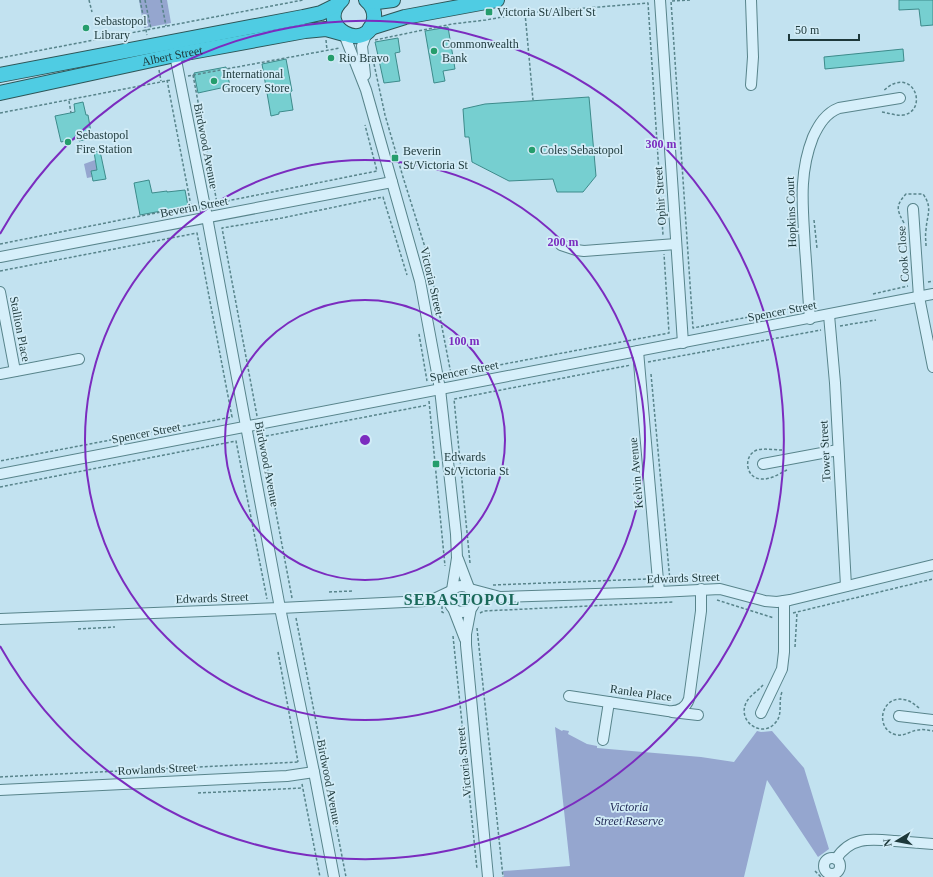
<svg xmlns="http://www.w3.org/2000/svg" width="933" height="877" font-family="Georgia,serif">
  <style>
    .green { fill: #95a6cf }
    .building { fill: #76cfd0; stroke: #3d8b8b }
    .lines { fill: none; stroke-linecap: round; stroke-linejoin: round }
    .minor-casing { stroke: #58848b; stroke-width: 12 }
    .highway-casing { stroke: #2d5658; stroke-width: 16 }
    .path { stroke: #58848b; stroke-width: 1.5; stroke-dasharray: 3 2; stroke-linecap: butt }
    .minor { stroke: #d6effa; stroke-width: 10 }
    .highway { stroke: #4fcce3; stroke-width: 14 }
    .ring { fill: none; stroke: #7b2cbf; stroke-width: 2 }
    .poi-dot { fill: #259d6c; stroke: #d2ecf7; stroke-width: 1.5 }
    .labels { text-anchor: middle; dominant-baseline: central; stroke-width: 3.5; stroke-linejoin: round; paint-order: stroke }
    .poi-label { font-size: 12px; fill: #1d383a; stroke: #d2ecf7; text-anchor: start }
    .street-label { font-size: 12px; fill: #1d383a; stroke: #d2ecf7 }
    .park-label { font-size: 12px; font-style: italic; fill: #232b57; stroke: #d2ecf7 }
    .district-label { font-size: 16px; font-weight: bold; letter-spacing: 1px; fill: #1a695a; stroke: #d2ecf7 }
    .centre { fill: #7b2cbf; stroke: #d2ecf7; stroke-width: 2 }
    .ring-label { font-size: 12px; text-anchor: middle; font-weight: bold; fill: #7b2cbf; stroke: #d2ecf7; stroke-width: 3.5; stroke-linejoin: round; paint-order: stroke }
  </style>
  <rect width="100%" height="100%" fill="#c2e2f0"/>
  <!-- green -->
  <g class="green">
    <polygon points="139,0 167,0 171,23 144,28"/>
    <polygon points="95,160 97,170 91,171 92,177 87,178 84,164"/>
    <polygon points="555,727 562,731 563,730 569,731 568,734 587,744 597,746 597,748 701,757 734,762 757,731 761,732 772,731 804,768 829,849 818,857 767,780 744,877 504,877 503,871 570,866"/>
  </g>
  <!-- building -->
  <g class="building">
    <polygon points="899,0 933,0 933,25 921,26 919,9 899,10"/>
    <polygon points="448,27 455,69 443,71 445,81 434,83 425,31"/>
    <polygon points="398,38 400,52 395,53 400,81 384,83 375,42"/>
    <polygon points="903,49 904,61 825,69 824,57"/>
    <polygon points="286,59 292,91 290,92 293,110 279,112 279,114 271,116 262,64"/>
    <polygon points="226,67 230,86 198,93 194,73"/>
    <polygon points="589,97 596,176 583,192 557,192 553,179 509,181 472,162 469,137 465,137 463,109 485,104"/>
    <polygon points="83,102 86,115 88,115 92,138 79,141 79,138 61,142 55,116 75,112 74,104"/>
    <polygon points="100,151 106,179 93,181 91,171 97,170 94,152"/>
    <polygon points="149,180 152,193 167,191 167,192 185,190 188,206 140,215 134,183"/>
  </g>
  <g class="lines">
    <defs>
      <g id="minor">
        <polyline points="660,0 683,343"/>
        <polyline points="751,0 753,57 751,85"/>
        <polyline points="344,34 366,90 420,281 440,389 456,534 457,558 452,590"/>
        <polyline points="175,55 207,217 280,608 314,772 334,877"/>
        <polyline points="365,75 362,46 367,32"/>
        <polyline points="913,209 919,297 933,367"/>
        <polyline points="561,245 576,250 584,251 676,244"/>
        <polyline points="0,257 392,182"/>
        <polyline points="0,292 15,371"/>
        <polyline points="829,315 835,383 846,586"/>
        <path d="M810 319C808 295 807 272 805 248 803 209 798 175 813 137 819 124 826 113 839 108L900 98"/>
        <polyline points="638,351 659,592"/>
        <polyline points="0,374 79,359"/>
        <polyline points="763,464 838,450"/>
        <polyline points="0,474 933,294"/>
        <polyline points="458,559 469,588"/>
        <circle cx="462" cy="599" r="13"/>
        <polyline points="470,589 500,597 659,592 720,589 765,601 777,602 790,600 933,565"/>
        <polyline points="453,608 465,639"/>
        <polyline points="471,608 466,634 466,645 488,877"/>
        <polyline points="0,619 280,608 425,601 434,599 451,591"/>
        <path d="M569 696 668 711C678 712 686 708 689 699L701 611V589"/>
        <polyline points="672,712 698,715"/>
        <polyline points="761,713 782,669 784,652 784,601"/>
        <polyline points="899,716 933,720"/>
        <polyline points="603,740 609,702"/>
        <polyline points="0,790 287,776 314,772"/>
        <circle cx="832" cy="866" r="8"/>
        <path d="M836 859C851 836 871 839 895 841 908 842 920 843 933 844"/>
      </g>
      <g id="highway">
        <path d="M342 0C313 27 368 55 374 19 375 11 372 5 366 0"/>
        <polyline points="368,1 377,2 393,0"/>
        <polyline points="370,28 405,17 497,0"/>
        <polyline points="0,75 303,17 321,13 337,5"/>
        <path id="s1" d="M0 93 175 55 305 31 326 29 344 34"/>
      </g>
    </defs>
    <!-- minor casing -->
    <use href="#minor" class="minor-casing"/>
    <!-- highway casing -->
    <use href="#highway" class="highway-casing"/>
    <!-- path -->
    <g class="path">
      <polyline points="89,0 92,12"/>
      <polyline points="140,0 147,35"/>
      <polyline points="145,0 151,29"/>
      <polyline points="161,0 166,26"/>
      <polyline points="690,0 671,1 693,328 799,307"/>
      <polyline points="525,13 533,100"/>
      <polyline points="326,40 327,50"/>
      <polyline points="375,40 452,24 486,20 525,13 648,3 663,235"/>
      <polyline points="0,58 303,0"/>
      <polyline points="374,64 385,115 403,177 429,260 451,374 669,333 664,254"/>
      <polyline points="159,70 161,81"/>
      <polyline points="193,75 217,203 377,171 365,125"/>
      <polyline points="188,76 340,48"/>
      <polyline points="69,101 71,113"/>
      <path d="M882 112C889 113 896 116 903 115 925 112 918 77 896 83 891 84 887 88 883 91"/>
      <polyline points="0,113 171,80"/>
      <polyline points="814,220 817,248"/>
      <path d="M904 223C897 210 895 206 906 194H923C933 208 927 214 926 230 925 236 926 241 926 246"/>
      <polyline points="0,244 191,206 167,80"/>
      <polyline points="0,271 197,233 232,417 0,461"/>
      <polyline points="928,282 933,281"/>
      <polyline points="873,294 908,286"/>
      <polyline points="840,326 876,320"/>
      <polyline points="419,334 427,381"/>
      <polyline points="648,362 821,330"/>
      <polyline points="651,374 670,581"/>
      <polyline points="429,401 445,566"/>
      <polyline points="257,416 222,228 282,218 383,197 407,275"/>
      <polyline points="261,433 292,598"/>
      <polyline points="261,437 428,405"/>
      <path d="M782 450C774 450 765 448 757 450 743 455 745 478 761 479 770 480 779 474 787 470"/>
      <polyline points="0,487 236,441 267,599"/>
      <polyline points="470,563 454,399 631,365"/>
      <polyline points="493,585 647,579"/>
      <polyline points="329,592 352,591"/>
      <polyline points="717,600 774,618"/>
      <polyline points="442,606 442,612 444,613"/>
      <polyline points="480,613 484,611 673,602"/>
      <polyline points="793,613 933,579"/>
      <polyline points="296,618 346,877"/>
      <polyline points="477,628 503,877"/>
      <polyline points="78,629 115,627"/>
      <polyline points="453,636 477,869"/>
      <polyline points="795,647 797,613"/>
      <polyline points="278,652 298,762"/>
      <path d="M763 685C758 691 749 696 746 703 737 722 763 739 776 722 783 714 778 702 782 692"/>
      <path d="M919 708C915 705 911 701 906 700 881 693 873 730 897 735 905 736 910 731 918 730 923 729 928 730 933 731"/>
      <polyline points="0,777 298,762"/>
      <polyline points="302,784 320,877"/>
      <polyline points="198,793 303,788"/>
      <polyline points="815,871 821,877"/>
    </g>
    <!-- minor -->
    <use href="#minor" class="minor"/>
    <!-- highway -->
    <use href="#highway" class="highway"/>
  </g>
  <!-- distance rings -->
  <g class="ring">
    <circle cx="365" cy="440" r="140"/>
    <circle cx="365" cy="440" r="280"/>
    <path d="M0 234A419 419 0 1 1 0 646"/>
  </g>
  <!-- markers -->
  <g class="poi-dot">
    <rect x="485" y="8" width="8" height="8" rx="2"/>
    <circle cx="86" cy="28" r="4"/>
    <circle cx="434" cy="51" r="4"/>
    <circle cx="331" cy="58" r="4"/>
    <circle cx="214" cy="81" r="4"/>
    <circle cx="68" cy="142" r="4"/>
    <circle cx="532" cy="150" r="4"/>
    <rect x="391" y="154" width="8" height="8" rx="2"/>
    <rect x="432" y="460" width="8" height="8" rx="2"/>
  </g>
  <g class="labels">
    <!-- poi labels -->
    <g class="poi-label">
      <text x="497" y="12">Victoria St/Albert St</text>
      <text x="94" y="21">Sebastopol<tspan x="94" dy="14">Library</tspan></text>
      <text x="442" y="44">Commonwealth<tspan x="442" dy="14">Bank</tspan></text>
      <text x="339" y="58">Rio Bravo</text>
      <text x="222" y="74">International<tspan x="222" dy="14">Grocery Store</tspan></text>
      <text x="76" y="135">Sebastopol<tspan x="76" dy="14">Fire Station</tspan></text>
      <text x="540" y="150">Coles Sebastopol</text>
      <text x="403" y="151">Beverin<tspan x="403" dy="14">St/Victoria St</tspan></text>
      <text x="444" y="457">Edwards<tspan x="444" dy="14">St/Victoria St</tspan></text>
    </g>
    <!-- street labels -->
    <g class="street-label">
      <text stroke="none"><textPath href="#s1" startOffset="176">Albert Street</textPath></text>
      <text transform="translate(206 146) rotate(79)">Birdwood Avenue</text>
      <text transform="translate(660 196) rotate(-94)">Ophir Street</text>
      <text transform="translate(194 207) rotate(-11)">Beverin Street</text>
      <text transform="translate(791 212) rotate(-92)">Hopkins Court</text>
      <text transform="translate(903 254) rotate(-94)">Cook Close</text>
      <text transform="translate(432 281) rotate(77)">Victoria Street</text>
      <text transform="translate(782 311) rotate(-11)">Spencer Street</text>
      <text transform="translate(20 329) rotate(79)">Stallion Place</text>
      <text transform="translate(464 371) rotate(-11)">Spencer Street</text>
      <text transform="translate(146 433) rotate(-11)">Spencer Street</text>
      <text transform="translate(825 451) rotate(-93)">Tower Street</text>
      <text transform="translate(267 464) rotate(79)">Birdwood Avenue</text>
      <text transform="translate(636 473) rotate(-95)">Kelvin Avenue</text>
      <text transform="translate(683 578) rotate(-2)">Edwards Street</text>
      <text transform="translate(212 598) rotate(-2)">Edwards Street</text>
      <text transform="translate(641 693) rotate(8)">Ranlea Place</text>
      <text transform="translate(464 762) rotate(-96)">Victoria Street</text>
      <text transform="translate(157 769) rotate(-3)">Rowlands Street</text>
      <text transform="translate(329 782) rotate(79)">Birdwood Avenue</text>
    </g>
    <!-- park labels -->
    <g class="park-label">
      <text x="629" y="807">Victoria<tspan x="629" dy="14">Street Reserve</tspan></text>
    </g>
    <!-- district labels -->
    <g class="district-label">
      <text x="462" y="599">SEBASTOPOL</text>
    </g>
  </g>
  <circle cx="365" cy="440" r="6" class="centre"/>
  <g class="ring-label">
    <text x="661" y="148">300 m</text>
    <text x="563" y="246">200 m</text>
    <text x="464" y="345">100 m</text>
  </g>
  <!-- north arrow -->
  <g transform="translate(897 841) rotate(260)" stroke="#d2ecf7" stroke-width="3" paint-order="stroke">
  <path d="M0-3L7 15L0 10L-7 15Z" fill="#1d383a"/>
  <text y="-6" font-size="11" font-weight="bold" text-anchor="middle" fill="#1d383a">N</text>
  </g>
  <!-- scale -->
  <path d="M789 34v6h70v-6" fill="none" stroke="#1d383a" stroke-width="2"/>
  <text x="795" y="34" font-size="12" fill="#1d383a" stroke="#d2ecf7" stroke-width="3" paint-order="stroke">50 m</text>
</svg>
